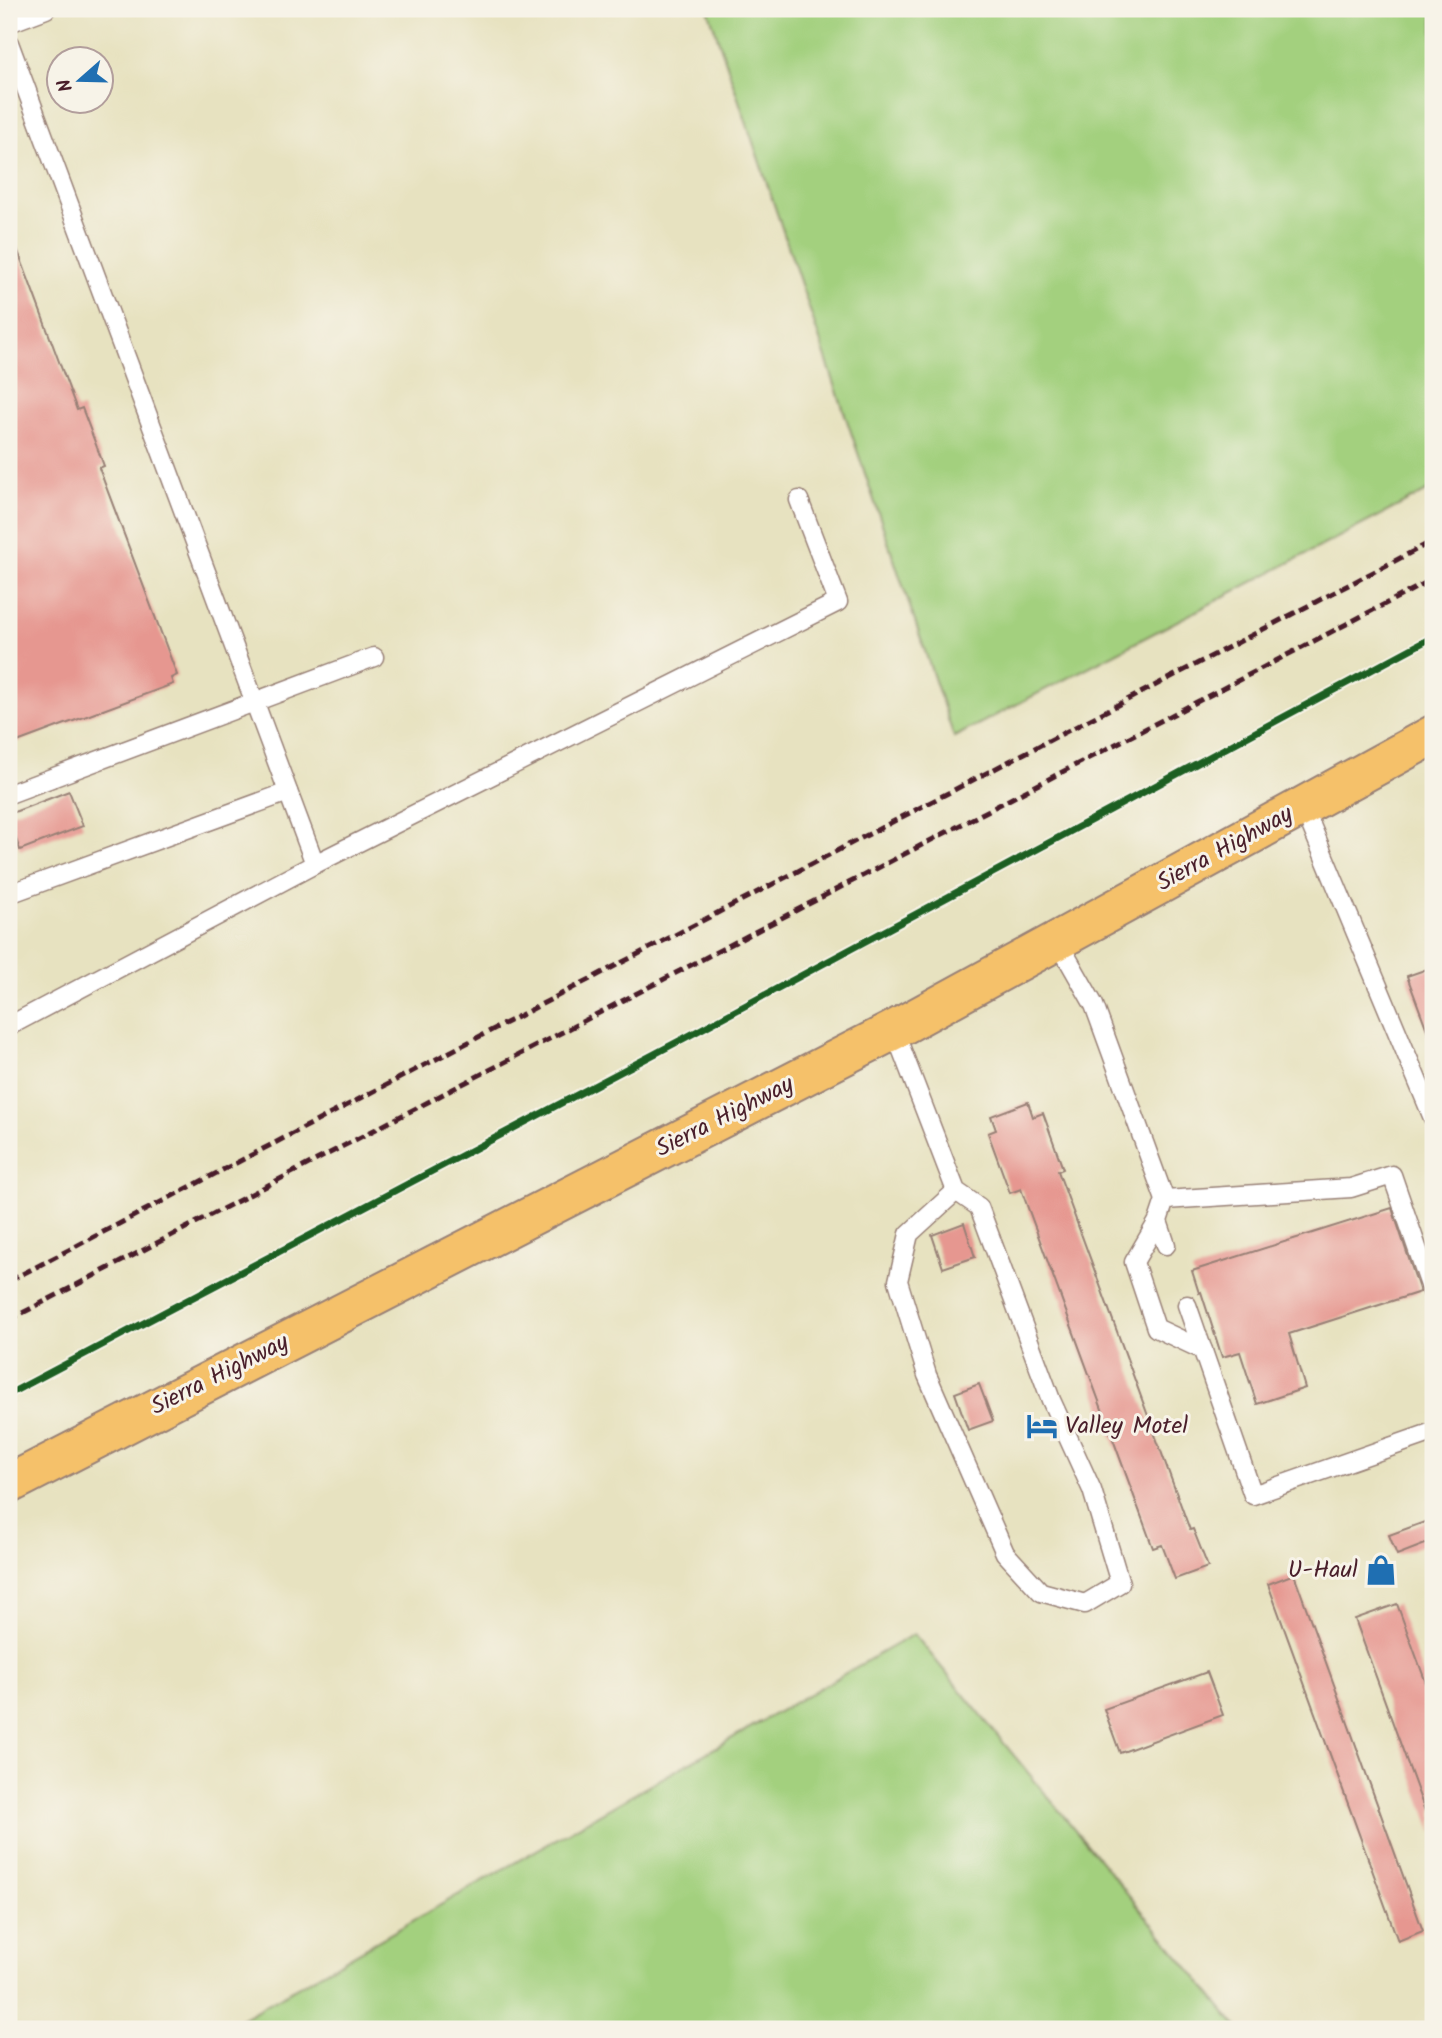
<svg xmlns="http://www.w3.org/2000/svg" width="1442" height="2038" font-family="Kalam,sans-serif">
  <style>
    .green { fill: #a3d07e; stroke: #767854; stroke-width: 2 }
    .building { fill: #e69790 }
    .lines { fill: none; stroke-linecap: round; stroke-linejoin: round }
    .service-casing { stroke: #988076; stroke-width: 21 }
    .primary-casing { stroke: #988076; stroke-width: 42 }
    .service { stroke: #fff; stroke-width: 18 }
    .primary { stroke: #f5c16b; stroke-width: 38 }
    .rail { stroke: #4a1f2b; stroke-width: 5; stroke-dasharray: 10 5; stroke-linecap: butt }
    .cycleway-casing { stroke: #f7f3e8; stroke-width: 11 }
    .cycleway { stroke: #1b5e20; stroke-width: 7 }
    .labels { text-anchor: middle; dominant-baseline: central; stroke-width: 6; stroke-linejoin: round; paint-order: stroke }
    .street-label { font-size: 24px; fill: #4a1f2b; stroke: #f7f3e8 }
    .poi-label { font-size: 24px; fill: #4a1f2b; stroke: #f7f3e8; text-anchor: start }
  </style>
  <rect width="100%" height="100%" fill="#f7f3e8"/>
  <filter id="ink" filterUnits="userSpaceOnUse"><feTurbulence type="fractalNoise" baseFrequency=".0143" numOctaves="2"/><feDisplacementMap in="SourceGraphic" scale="14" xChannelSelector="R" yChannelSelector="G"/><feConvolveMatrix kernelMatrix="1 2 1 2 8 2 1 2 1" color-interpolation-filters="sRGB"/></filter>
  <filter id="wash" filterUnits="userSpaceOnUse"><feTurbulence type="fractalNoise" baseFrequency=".00686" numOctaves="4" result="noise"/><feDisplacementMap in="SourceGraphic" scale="28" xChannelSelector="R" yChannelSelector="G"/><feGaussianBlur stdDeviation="1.57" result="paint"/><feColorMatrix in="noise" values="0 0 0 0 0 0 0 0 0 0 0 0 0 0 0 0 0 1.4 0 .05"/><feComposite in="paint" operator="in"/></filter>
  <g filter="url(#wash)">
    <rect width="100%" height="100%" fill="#e7e2c0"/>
    <!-- green -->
    <g class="green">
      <polygon points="708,9 1433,9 1433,488 954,737"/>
      <polygon points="914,1634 1239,2029 224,2029"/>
    </g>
    <g id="blocks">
      <!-- building -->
      <g class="building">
        <polygon points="9,227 77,410 82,408 104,466 99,468 177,675 171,678 173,684 9,745"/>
        <polygon points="69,791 83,826 20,850 9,820 9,814"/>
        <polygon points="1433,967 1433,1046 1407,976"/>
        <polygon points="1028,1102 1033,1117 1043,1113 1063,1169 1058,1171 1190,1530 1193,1529 1208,1567 1175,1579 1162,1545 1153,1548 1021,1189 1010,1193 988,1133 996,1130 991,1116"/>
        <polygon points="1392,1208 1420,1292 1289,1334 1305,1388 1257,1404 1240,1352 1222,1357 1201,1292 1199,1293 1192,1271"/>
        <polygon points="964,1223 975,1257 943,1268 932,1235"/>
        <polygon points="979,1384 993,1421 968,1430 955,1393"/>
        <polygon points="1433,1519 1433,1541 1397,1555 1389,1535"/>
        <polygon points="1294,1574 1423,1931 1398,1941 1268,1584"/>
        <polygon points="1397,1604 1433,1702 1433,1833 1355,1619"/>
        <polygon points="1207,1672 1223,1715 1120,1753 1104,1709"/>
      </g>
    </g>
  </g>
  <g filter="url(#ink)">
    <use href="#blocks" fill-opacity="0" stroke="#988076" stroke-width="2"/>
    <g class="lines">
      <defs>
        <g id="service">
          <polyline points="9,23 46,9"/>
          <polyline points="9,43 315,864 9,1026"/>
          <polyline points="9,794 374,657"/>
          <polyline points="1303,806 1433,1118"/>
          <polyline points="315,864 838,602 799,500"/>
          <polyline points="9,894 288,792"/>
          <polyline points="1057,940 1094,1005 1165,1200 1158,1221 1166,1245"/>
          <polyline points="894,1030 956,1191 979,1207 1051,1400 1092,1490 1120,1583 1085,1604 1041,1592 1005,1553 927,1375 898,1281 909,1234 956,1191"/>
          <polyline points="1165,1200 1351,1188 1392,1175 1433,1294"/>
          <polyline points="1158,1221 1134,1262 1156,1328 1203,1350"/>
          <polyline points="1187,1305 1253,1495 1433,1432"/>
        </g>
        <polyline id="primary" points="9,1484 894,1030 1433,735"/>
      </defs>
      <!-- service casing -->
      <use href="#service" class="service-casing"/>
      <!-- primary casing -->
      <use href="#primary" class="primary-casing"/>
      <!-- service -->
      <use href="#service" class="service"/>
      <!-- primary -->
      <use href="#primary" class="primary"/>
      <!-- rail -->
      <g class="rail">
        <polyline points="9,1281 1433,541"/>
        <polyline points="9,1320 1433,579"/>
      </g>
      <defs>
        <polyline id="cycleway" points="9,1394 681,1040 1433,637"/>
      </defs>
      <!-- cycleway casing -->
      <use href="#cycleway" class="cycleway-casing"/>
      <!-- cycleway -->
      <use href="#cycleway" class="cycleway"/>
    </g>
  </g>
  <!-- icons -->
  <defs>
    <symbol id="hotel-bare" viewBox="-9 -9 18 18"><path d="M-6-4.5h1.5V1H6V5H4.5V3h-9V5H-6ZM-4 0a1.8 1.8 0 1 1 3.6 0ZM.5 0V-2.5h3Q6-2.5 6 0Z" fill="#1f6fb2" stroke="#f7f3e8" stroke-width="2.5" paint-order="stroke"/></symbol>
    <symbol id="shop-bare" viewBox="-9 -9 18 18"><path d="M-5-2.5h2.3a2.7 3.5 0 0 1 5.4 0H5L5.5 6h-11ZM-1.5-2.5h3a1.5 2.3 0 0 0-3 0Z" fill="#1f6fb2" stroke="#f7f3e8" stroke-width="2.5" paint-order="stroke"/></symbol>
  </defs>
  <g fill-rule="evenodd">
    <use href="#hotel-bare" x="1020" y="1404" width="44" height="44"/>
    <use href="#shop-bare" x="1359" y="1548" width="44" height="44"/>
  </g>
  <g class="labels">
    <!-- street labels -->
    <g class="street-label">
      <text transform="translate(1225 849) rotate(-29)">Sierra Highway</text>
      <text transform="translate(725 1117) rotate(-27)">Sierra Highway</text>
      <text transform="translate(220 1375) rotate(-27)">Sierra Highway</text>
    </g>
    <!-- poi labels -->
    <g class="poi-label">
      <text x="1065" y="1426">Valley Motel</text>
      <text x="1358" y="1570" text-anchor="end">U-Haul</text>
    </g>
  </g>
  <!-- margin -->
  <rect width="1442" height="2038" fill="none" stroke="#f7f3e8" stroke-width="35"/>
  <!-- north arrow -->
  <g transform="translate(80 80) rotate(250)"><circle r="33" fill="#f7f3e8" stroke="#b29e9c" stroke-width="2"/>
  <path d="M0-5L12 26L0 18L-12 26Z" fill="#1f6fb2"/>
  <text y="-10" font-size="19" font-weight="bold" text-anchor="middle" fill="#4a1f2b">N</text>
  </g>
</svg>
